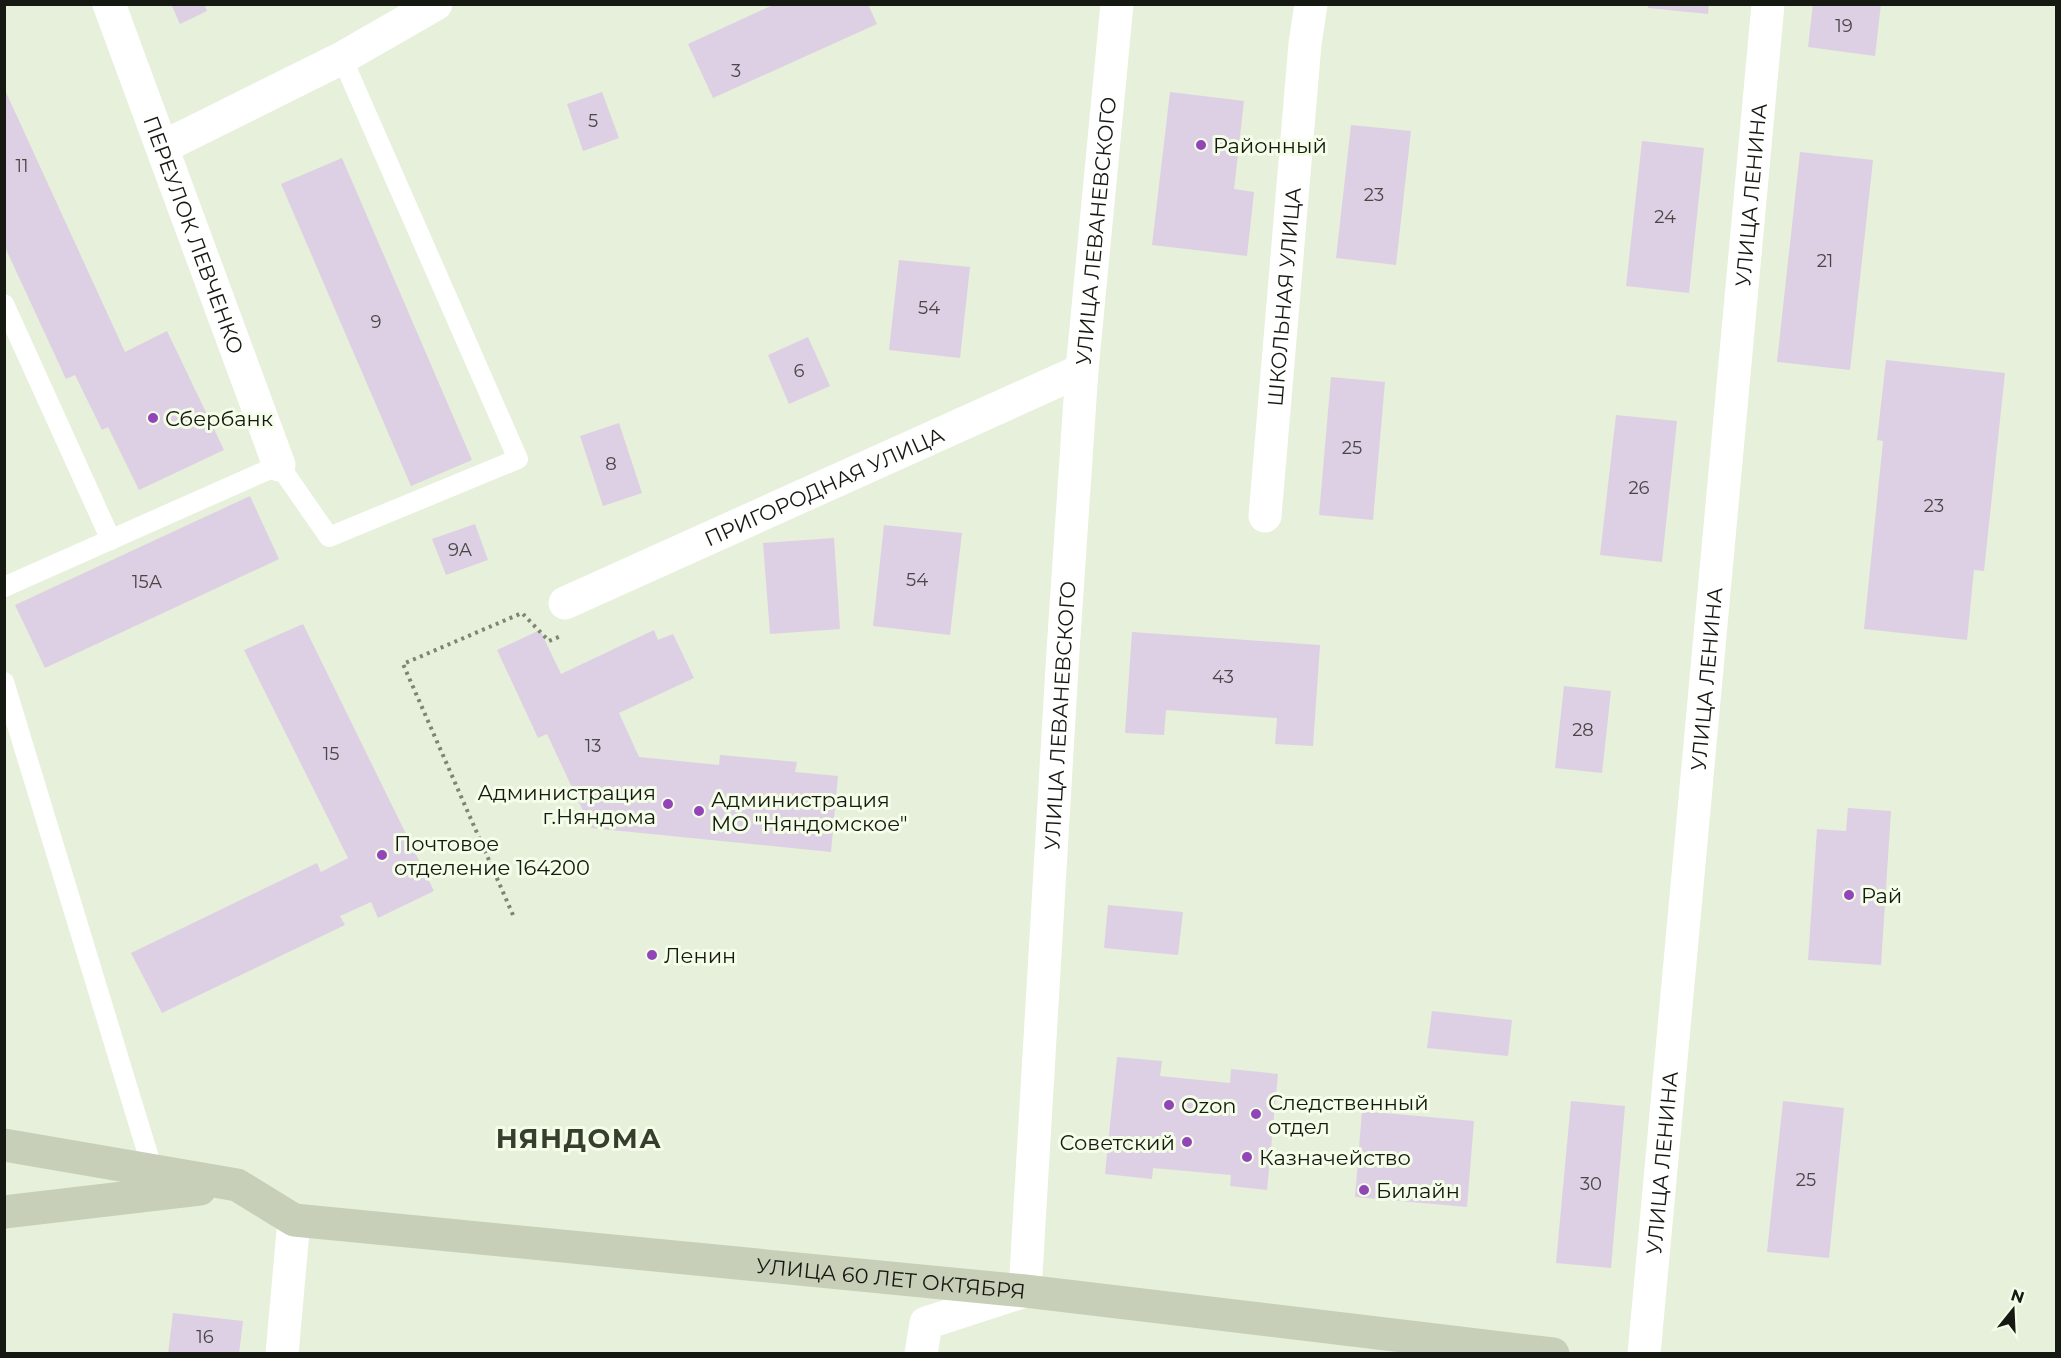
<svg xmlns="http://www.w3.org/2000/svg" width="2061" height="1358" font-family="Montserrat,sans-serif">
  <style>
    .building { fill: #ddd0e4 }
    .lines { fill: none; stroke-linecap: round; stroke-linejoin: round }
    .path { stroke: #7f8576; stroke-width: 4; stroke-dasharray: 3 4.5; stroke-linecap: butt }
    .lane { stroke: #fff; stroke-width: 20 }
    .street { stroke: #fff; stroke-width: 33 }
    .secondary { stroke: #c7cfb9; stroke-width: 33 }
    .poi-dot { fill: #9245b6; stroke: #f4fde7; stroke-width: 2 }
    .labels { text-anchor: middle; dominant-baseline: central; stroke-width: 6; stroke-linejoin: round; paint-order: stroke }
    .number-label { font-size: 18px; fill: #484746 }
    .poi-label { font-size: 21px; fill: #161912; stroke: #f4fde7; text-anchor: start }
    .street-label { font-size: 21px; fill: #161912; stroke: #f4fde7 }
    .district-label { font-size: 27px; font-weight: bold; letter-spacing: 1.5px; fill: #383e2d; stroke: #f4fde7 }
  </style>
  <rect width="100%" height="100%" fill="#e7f0da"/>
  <!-- building -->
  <g class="building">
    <polygon points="171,4 204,4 207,11 180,24"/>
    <polygon points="775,4 868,4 877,24 713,98 688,44"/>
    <polygon points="1648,4 1709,4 1708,14 1648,8"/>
    <polygon points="1813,4 1881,4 1875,56 1808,47"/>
    <polygon points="4,88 125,352 167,331 224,450 139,490 108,427 102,430 75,375 66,379 4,245"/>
    <polygon points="602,92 619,138 583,151 567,104"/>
    <polygon points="1170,92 1244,101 1234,189 1254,192 1247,256 1152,245"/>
    <polygon points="1351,125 1411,131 1396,265 1336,258"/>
    <polygon points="1642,141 1704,148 1689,293 1626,286"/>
    <polygon points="1800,152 1873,160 1850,370 1777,362"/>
    <polygon points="342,158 472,460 411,486 281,184"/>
    <polygon points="899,260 970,267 960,358 889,350"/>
    <polygon points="808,337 830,386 789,404 768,355"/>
    <polygon points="1886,360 2005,373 1984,571 1974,570 1967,640 1864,629 1883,441 1877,440"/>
    <polygon points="1331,377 1385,382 1373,520 1319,515"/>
    <polygon points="1616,415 1677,421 1662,562 1600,555"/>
    <polygon points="619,423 642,493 603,506 580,436"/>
    <polygon points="250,496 279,559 45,668 15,605"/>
    <polygon points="475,524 488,560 446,575 432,539"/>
    <polygon points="884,525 962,533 950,635 873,626"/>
    <polygon points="834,538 840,629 770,634 763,543"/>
    <polygon points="303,624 434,891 378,918 371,902 340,916 345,925 162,1013 131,953 317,863 321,872 348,858 244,650"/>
    <polygon points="540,630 561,674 654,630 658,640 673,634 694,678 619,713 639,757 719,765 720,755 797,762 795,772 838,776 831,852 591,828 547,734 538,738 497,650"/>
    <polygon points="1132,632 1320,645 1313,746 1275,744 1277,718 1166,710 1164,735 1125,733"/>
    <polygon points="1564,686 1611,691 1602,773 1555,768"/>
    <polygon points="1848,808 1891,811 1881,965 1808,960 1817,829 1846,831"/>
    <polygon points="1108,905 1183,912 1178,955 1104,948"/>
    <polygon points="1432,1011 1512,1020 1508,1056 1427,1048"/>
    <polygon points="1117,1057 1162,1061 1160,1076 1230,1083 1231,1069 1278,1074 1267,1190 1230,1186 1231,1175 1153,1168 1152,1179 1105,1174"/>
    <polygon points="1571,1101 1625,1106 1611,1268 1556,1263"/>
    <polygon points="1783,1101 1844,1108 1829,1258 1767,1252"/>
    <polygon points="1362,1111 1474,1121 1467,1207 1355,1197"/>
    <polygon points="173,1313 243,1321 239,1354 168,1354"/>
  </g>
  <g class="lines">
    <!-- path -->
    <polyline class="path" points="513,915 403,664 522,613 549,641 561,636"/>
    <!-- lane -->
    <g class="lane">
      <polyline points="4,304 111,540"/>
      <polyline points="4,587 279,465 329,537 518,459 342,58"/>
      <polyline points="4,682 153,1171"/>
    </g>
    <!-- street -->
    <g class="street">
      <path id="s1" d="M109 4 279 465"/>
      <polyline points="163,147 342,58 436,4"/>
      <path id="s2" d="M1265 516 1305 44 1311 4"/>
      <path id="s3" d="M565 603 1082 370"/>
      <polyline points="282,1354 294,1220"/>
      <path id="s4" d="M921 1354 926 1323 1025 1291 1063 651 1082 370 1117 4"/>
      <path id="s5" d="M1644 1354 1768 4"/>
    </g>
    <!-- secondary -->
    <g class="secondary">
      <path id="s6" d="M4 1145 237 1185 294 1220 1025 1291 1553 1354"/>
      <polyline points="4,1212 200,1189"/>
    </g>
  </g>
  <!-- markers -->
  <g class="poi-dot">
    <circle cx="1201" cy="145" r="6"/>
    <circle cx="153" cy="418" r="6"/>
    <circle cx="668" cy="804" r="6"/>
    <circle cx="699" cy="811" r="6"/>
    <circle cx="382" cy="855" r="6"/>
    <circle cx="1849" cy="895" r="6"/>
    <circle cx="652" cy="955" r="6"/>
    <circle cx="1169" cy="1105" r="6"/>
    <circle cx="1256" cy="1114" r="6"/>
    <circle cx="1187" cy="1142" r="6"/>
    <circle cx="1247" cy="1157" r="6"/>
    <circle cx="1364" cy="1190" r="6"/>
  </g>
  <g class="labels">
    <!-- number labels -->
    <g class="number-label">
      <text x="1844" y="26">19</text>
      <text x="736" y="71">3</text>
      <text x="593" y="121">5</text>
      <text x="22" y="166">11</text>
      <text x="1374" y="195">23</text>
      <text x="1665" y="217">24</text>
      <text x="1825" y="261">21</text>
      <text x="929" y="308">54</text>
      <text x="376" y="322">9</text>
      <text x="799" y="371">6</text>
      <text x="1352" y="448">25</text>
      <text x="611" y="464">8</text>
      <text x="1639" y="488">26</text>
      <text x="1934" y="506">23</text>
      <text x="460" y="550">9А</text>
      <text x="917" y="580">54</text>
      <text x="147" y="582">15А</text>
      <text x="1223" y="677">43</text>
      <text x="1583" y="730">28</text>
      <text x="593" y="746">13</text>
      <text x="331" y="754">15</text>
      <text x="1806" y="1180">25</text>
      <text x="1591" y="1184">30</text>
      <text x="205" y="1337">16</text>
    </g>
    <!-- poi labels -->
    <g class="poi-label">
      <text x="1213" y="145">Районный</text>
      <text x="165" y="418">Сбербанк</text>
      <text x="656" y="792" text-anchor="end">Администрация<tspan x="656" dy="24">г.Няндома</tspan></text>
      <text x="711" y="799">Администрация<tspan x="711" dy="24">МО "Няндомское"</tspan></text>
      <text x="394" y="843">Почтовое<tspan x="394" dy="24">отделение 164200</tspan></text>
      <text x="1861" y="895">Рай</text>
      <text x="664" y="955">Ленин</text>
      <text x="1268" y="1102">Следственный<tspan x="1268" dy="24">отдел</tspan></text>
      <text x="1181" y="1105">Ozon</text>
      <text x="1175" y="1142" text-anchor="end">Советский</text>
      <text x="1259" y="1157">Казначейство</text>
      <text x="1376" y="1190">Билайн</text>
    </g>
    <!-- street labels -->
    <g class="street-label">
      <text stroke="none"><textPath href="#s5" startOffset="1164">УЛИЦА ЛЕНИНА</textPath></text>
      <text stroke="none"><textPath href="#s4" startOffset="1198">УЛИЦА ЛЕВАНЕВСКОГО</textPath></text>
      <text stroke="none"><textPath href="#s1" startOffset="246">ПЕРЕУЛОК ЛЕВЧЕНКО</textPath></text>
      <text stroke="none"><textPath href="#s2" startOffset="220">ШКОЛЬНАЯ УЛИЦА</textPath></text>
      <text stroke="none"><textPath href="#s3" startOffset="284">ПРИГОРОДНАЯ УЛИЦА</textPath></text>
      <text stroke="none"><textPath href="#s5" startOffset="678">УЛИЦА ЛЕНИНА</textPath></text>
      <text stroke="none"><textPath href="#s4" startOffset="712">УЛИЦА ЛЕВАНЕВСКОГО</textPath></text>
      <text stroke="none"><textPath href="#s5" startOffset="192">УЛИЦА ЛЕНИНА</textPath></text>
      <text stroke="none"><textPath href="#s6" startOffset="903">УЛИЦА 60 ЛЕТ ОКТЯБРЯ</textPath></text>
    </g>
    <!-- district labels -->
    <g class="district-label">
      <text x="579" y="1138">НЯНДОМА</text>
    </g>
  </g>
  <!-- border -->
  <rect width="2061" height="1358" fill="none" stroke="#161912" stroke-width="12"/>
  <!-- north arrow -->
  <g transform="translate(2013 1310) rotate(18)" stroke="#f4fde7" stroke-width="4.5" paint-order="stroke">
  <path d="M0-4.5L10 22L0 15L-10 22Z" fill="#161912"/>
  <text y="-9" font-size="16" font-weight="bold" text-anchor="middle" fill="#161912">N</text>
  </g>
</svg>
